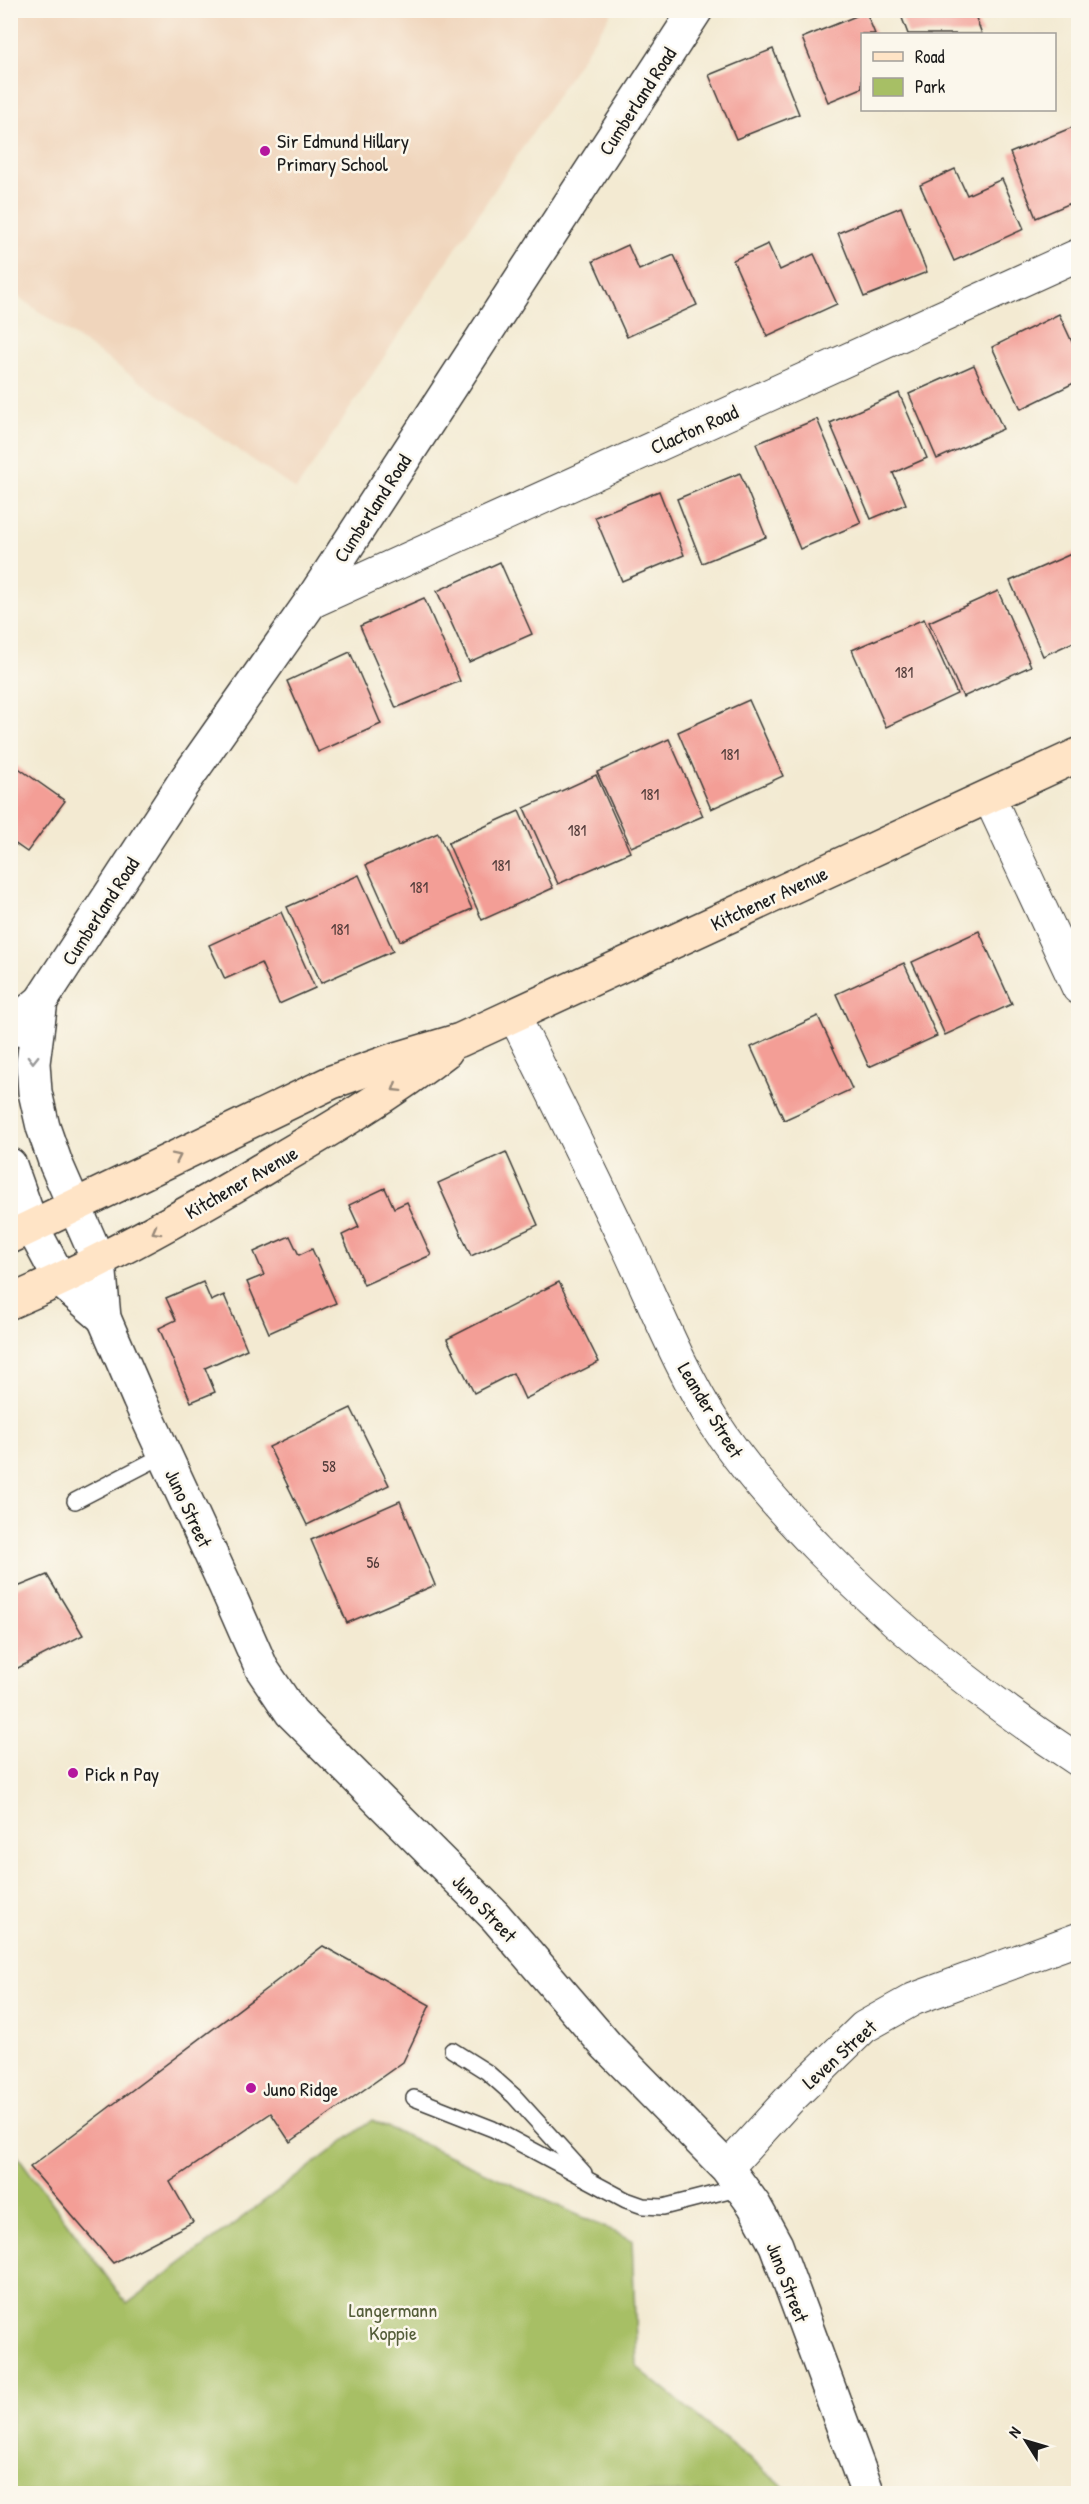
<svg xmlns="http://www.w3.org/2000/svg" width="1089" height="2504" font-family="'Patrick Hand',sans-serif">
  <style>
    .built { fill: #f0d5bc }
    .green { fill: #a7bf65; stroke: #626e40; stroke-width: 1.5 }
    .building { fill: #f39e96 }
    .lines { fill: none; stroke-linecap: round; stroke-linejoin: round }
    .service-casing { stroke: #3c3b37; stroke-width: 18 }
    .minor-casing { stroke: #3c3b37; stroke-width: 34 }
    .tertiary-casing { stroke: #3c3b37; stroke-width: 36 }
    .secondary-casing { stroke: #3c3b37; stroke-width: 36 }
    .service { stroke: #fff; stroke-width: 15 }
    .minor { stroke: #fff; stroke-width: 32 }
    .tertiary { stroke: #fff; stroke-width: 33 }
    .secondary { stroke: #ffe4c6; stroke-width: 33 }
    .oneway { stroke: #999 }
    .oneway2 { stroke: #998a7a }
    .poi-dot { fill: #b5179e; stroke: #fbf7ec; stroke-width: 2 }
    .labels { text-anchor: middle; dominant-baseline: central; stroke-width: 5; stroke-linejoin: round; paint-order: stroke }
    .number-label { font-size: 16px; fill: #523c3a }
    .street-label { font-size: 20px; fill: #1c1c1c; stroke: #fbf7ec }
    .poi-label { font-size: 20px; fill: #1c1c1c; stroke: #fbf7ec; text-anchor: start }
    .park-label { font-size: 20px; fill: #545d39; stroke: #fbf7ec }
  </style>
  <rect width="100%" height="100%" fill="#fbf7ec"/>
  <filter id="ink" filterUnits="userSpaceOnUse"><feTurbulence type="fractalNoise" baseFrequency=".0167" numOctaves="2"/><feDisplacementMap in="SourceGraphic" scale="12" xChannelSelector="R" yChannelSelector="G"/><feConvolveMatrix kernelMatrix="1 2 1 2 8 2 1 2 1" color-interpolation-filters="sRGB"/></filter>
  <filter id="wash" filterUnits="userSpaceOnUse"><feTurbulence type="fractalNoise" baseFrequency=".008" numOctaves="4" result="noise"/><feDisplacementMap in="SourceGraphic" scale="24" xChannelSelector="R" yChannelSelector="G"/><feGaussianBlur stdDeviation="1.35" result="paint"/><feColorMatrix in="noise" values="0 0 0 0 0 0 0 0 0 0 0 0 0 0 0 0 0 1.4 0 .05"/><feComposite in="paint" operator="in"/></filter>
  <g filter="url(#wash)">
    <rect width="100%" height="100%" fill="#f3ead2"/>
    <!-- built -->
    <polygon class="built" points="11,10 613,10 613,11 296,490 11,292"/>
    <!-- green -->
    <polygon class="green" points="372,2120 632,2240 637,2367 791,2493 11,2493 11,2147 127,2304"/>
    <g id="blocks">
      <!-- building -->
      <g class="building">
        <polygon points="899,10 973,10 982,34 908,34"/>
        <polygon points="866,12 875,34 862,34 862,88 828,102 802,38"/>
        <polygon points="773,49 799,114 736,139 709,75"/>
        <polygon points="1073,127 1078,140 1078,200 1036,218 1010,153"/>
        <polygon points="955,169 967,195 1002,179 1024,229 954,261 920,185"/>
        <polygon points="901,207 927,272 864,297 838,233"/>
        <polygon points="768,244 780,270 814,254 837,304 767,336 733,260"/>
        <polygon points="628,245 639,270 674,255 697,305 627,337 593,261"/>
        <polygon points="1059,314 1078,355 1078,381 1021,409 992,347"/>
        <polygon points="974,365 1003,429 937,459 909,394"/>
        <polygon points="899,393 927,458 893,473 906,504 871,519 830,423"/>
        <polygon points="817,419 861,523 800,549 756,444"/>
        <polygon points="740,473 766,537 702,563 677,499"/>
        <polygon points="659,491 684,555 622,581 595,517"/>
        <polygon points="1078,551 1078,640 1043,656 1010,581"/>
        <polygon points="500,562 532,634 469,662 437,591"/>
        <polygon points="998,591 1031,666 963,697 929,622"/>
        <polygon points="424,598 460,681 396,708 360,626"/>
        <polygon points="924,619 957,694 886,727 852,650"/>
        <polygon points="350,652 381,724 318,752 287,681"/>
        <polygon points="749,700 783,776 711,809 678,732"/>
        <polygon points="669,739 703,816 631,847 597,772"/>
        <polygon points="10,762 65,801 27,852 10,840"/>
        <polygon points="596,775 630,852 558,884 524,808"/>
        <polygon points="519,811 553,888 482,920 448,843"/>
        <polygon points="438,833 472,909 400,941 366,865"/>
        <polygon points="359,875 393,951 321,983 287,907"/>
        <polygon points="281,912 315,988 279,1004 261,963 225,979 209,945"/>
        <polygon points="979,931 1012,1004 945,1035 912,962"/>
        <polygon points="904,963 937,1036 869,1067 836,994"/>
        <polygon points="818,1016 852,1089 784,1120 751,1047"/>
        <polygon points="506,1152 538,1225 471,1256 438,1183"/>
        <polygon points="385,1188 394,1208 407,1202 431,1255 364,1285 342,1235 359,1227 349,1205"/>
        <polygon points="290,1236 299,1255 312,1249 336,1303 269,1333 247,1282 264,1275 254,1252"/>
        <polygon points="203,1282 211,1301 224,1295 247,1349 205,1368 215,1392 191,1402 159,1328 176,1320 166,1298"/>
        <polygon points="559,1282 599,1362 525,1399 513,1373 474,1393 447,1339"/>
        <polygon points="351,1408 389,1485 307,1525 269,1447"/>
        <polygon points="400,1501 435,1585 347,1623 311,1540"/>
        <polygon points="47,1575 83,1635 10,1672 10,1590"/>
        <polygon points="323,1946 430,2005 403,2062 290,2142 271,2113 170,2182 193,2222 113,2263 30,2167"/>
      </g>
    </g>
  </g>
  <g filter="url(#ink)">
    <use href="#blocks" fill-opacity="0" stroke="#3c3b37" stroke-width="1.5"/>
    <g class="lines">
      <defs>
        <g id="service">
          <polyline points="75,1501 164,1455"/>
          <polyline points="452,2050 487,2072 514,2096 584,2173"/>
          <polyline points="414,2098 493,2129 626,2200 643,2206 663,2207 741,2187"/>
        </g>
        <g id="minor">
          <polyline points="310,603 1078,255"/>
          <polyline points="989,797 1078,988"/>
          <path d="M514 1016C554 1094 592 1173 630 1252 656 1308 682 1373 715 1424 744 1469 781 1510 819 1549 897 1628 985 1699 1078 1760"/>
          <polyline points="727,2168 789,2100 864,2027 914,1999 1078,1939"/>
        </g>
        <g id="tertiary">
          <polyline points="41,1001 33,1063 35,1092 43,1127 56,1164 99,1262 104,1318 139,1399 225,1585 262,1669 291,1712 495,1916 606,2045 727,2168 754,2205 776,2245 868,2494"/>
          <polyline points="10,1031 16,1022 41,1001 182,785 310,603 696,10"/>
          <polyline points="10,1165 32,1227 61,1281 104,1318"/>
        </g>
        <g id="secondary">
          <polyline points="10,1237 332,1082 393,1060 460,1040 1078,755"/>
          <path d="M10 1302C101 1263 187 1215 271 1164 331 1129 391 1094 446 1051"/>
        </g>
      </defs>
      <!-- service casing -->
      <use href="#service" class="service-casing"/>
      <!-- minor casing -->
      <use href="#minor" class="minor-casing"/>
      <!-- tertiary casing -->
      <use href="#tertiary" class="tertiary-casing"/>
      <!-- secondary casing -->
      <use href="#secondary" class="secondary-casing"/>
      <!-- service -->
      <use href="#service" class="service"/>
      <!-- minor -->
      <use href="#minor" class="minor"/>
      <!-- tertiary -->
      <use href="#tertiary" class="tertiary"/>
      <!-- secondary -->
      <use href="#secondary" class="secondary"/>
    </g>
    <!-- one-way arrows -->
    <defs><path id="oneway-chevron" d="M-2-3.5L2.5 0L-2 3.5" fill="none" stroke-width="1.6" stroke-linecap="round" stroke-linejoin="round" transform="scale(1.5)"/></defs>
    <use class="oneway" href="#oneway-chevron" transform="translate(33 1059) rotate(91)"/>
    <g class="oneway2">
      <use href="#oneway-chevron" transform="translate(396 1088) rotate(148)"/>
      <use href="#oneway-chevron" transform="translate(177 1157) rotate(-26)"/>
      <use href="#oneway-chevron" transform="translate(156 1231) rotate(151)"/>
    </g>
  </g>
  <!-- markers -->
  <g class="poi-dot">
    <circle cx="265" cy="151" r="6"/>
    <circle cx="73" cy="1773" r="6"/>
    <circle cx="251" cy="2088" r="6"/>
  </g>
  <g class="labels">
    <!-- number labels -->
    <g class="number-label">
      <text x="904" y="672">181</text>
      <text x="730" y="754">181</text>
      <text x="650" y="794">181</text>
      <text x="577" y="830">181</text>
      <text x="501" y="865">181</text>
      <text x="419" y="887">181</text>
      <text x="340" y="929">181</text>
      <text x="329" y="1466">58</text>
      <text x="373" y="1562">56</text>
    </g>
    <!-- street labels -->
    <g class="street-label">
      <text transform="translate(637 101) rotate(-57)">Cumberland Road</text>
      <text transform="translate(694 429) rotate(-24)">Clacton Road</text>
      <text transform="translate(372 508) rotate(-57)">Cumberland Road</text>
      <text transform="translate(769 898) rotate(-25)">Kitchener Avenue</text>
      <text transform="translate(100 911) rotate(-57)">Cumberland Road</text>
      <text transform="translate(241 1182) rotate(-30)">Kitchener Avenue</text>
      <text transform="translate(711 1410) rotate(59)">Leander Street</text>
      <text transform="translate(189 1508) rotate(65)">Juno Street</text>
      <text transform="translate(485 1908) rotate(47)">Juno Street</text>
      <text transform="translate(839 2054) rotate(-42)">Leven Street</text>
      <text transform="translate(788 2282) rotate(69)">Juno Street</text>
    </g>
    <!-- poi labels -->
    <g class="poi-label">
      <text x="277" y="140">Sir Edmund Hillary<tspan x="277" dy="23">Primary School</tspan></text>
      <text x="85" y="1773">Pick n Pay</text>
      <text x="263" y="2088">Juno Ridge</text>
    </g>
    <!-- park labels -->
    <g class="park-label">
      <text x="393" y="2309">Langermann<tspan x="393" dy="23">Koppie</tspan></text>
    </g>
  </g>
  <!-- margin -->
  <rect width="1089" height="2504" fill="none" stroke="#fbf7ec" stroke-width="36"/>
  <!-- legend -->
  <rect x="861" y="33" width="195" height="78" fill="#fbf7ec" stroke="#a29f99" stroke-width="1.5"/>
  <rect x="873" y="52" width="30" height="9" fill="#ffe4c6" stroke="#a29f99" stroke-width="1.5"/>
  <text x="915" y="63" font-size="18" fill="#1c1c1c">Road</text>
  <rect x="873" y="78" width="30" height="18" fill="#a7bf65" stroke="#a29f99" stroke-width="1.5"/>
  <text x="915" y="93" font-size="18" fill="#1c1c1c">Park</text>
  <!-- north arrow -->
  <g transform="translate(1026 2441) rotate(307)" stroke="#fbf7ec" stroke-width="4.5" paint-order="stroke">
  <path d="M0-4.5L10 22L0 15L-10 22Z" fill="#1c1c1c"/>
  <text y="-9" font-size="16" font-weight="bold" text-anchor="middle" fill="#1c1c1c">N</text>
  </g>
</svg>
